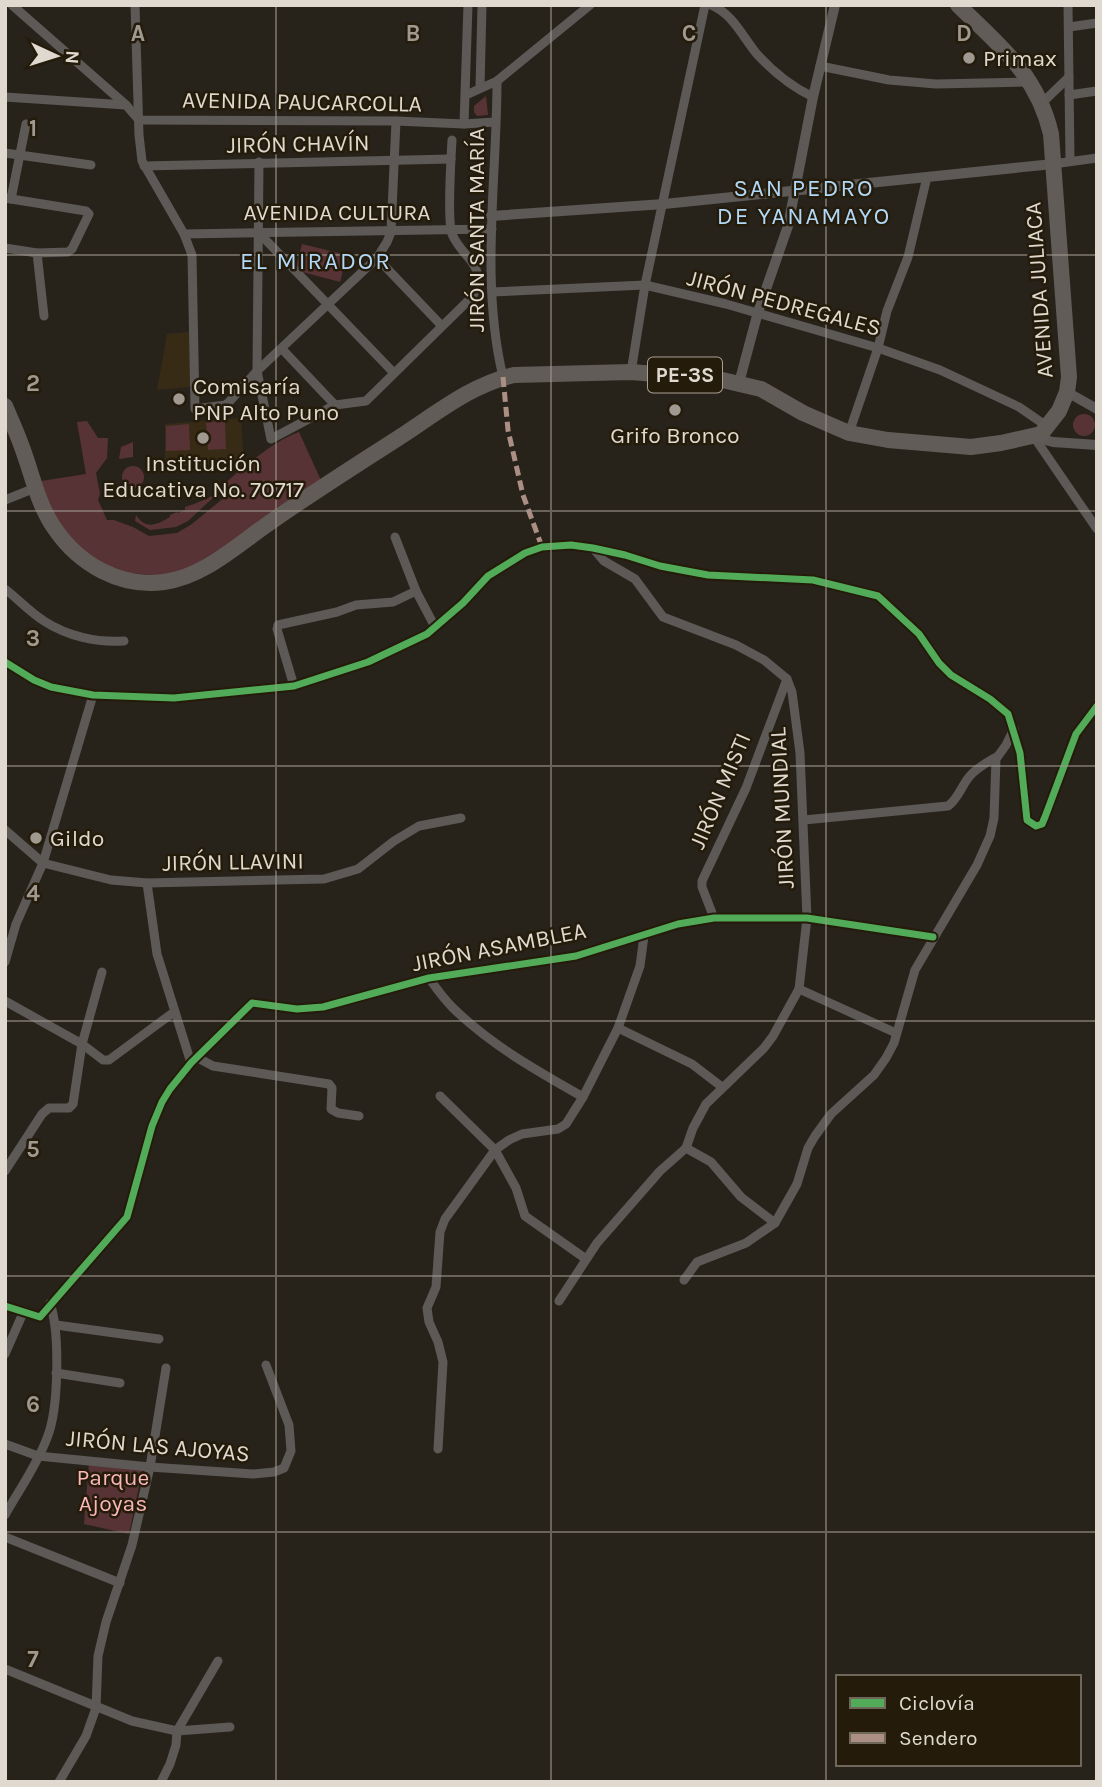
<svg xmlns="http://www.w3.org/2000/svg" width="1102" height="1787" font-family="Karla,sans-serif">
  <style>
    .built { fill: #372b16 }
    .green { fill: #583335 }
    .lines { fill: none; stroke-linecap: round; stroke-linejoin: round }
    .minor { stroke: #5d5957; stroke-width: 9 }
    .tertiary { stroke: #5d5957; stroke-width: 10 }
    .trunk { stroke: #625c58; stroke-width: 16 }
    .quiet { stroke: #ac8f84; stroke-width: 5; stroke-dasharray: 10 5; stroke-linecap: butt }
    .cycleway-casing { stroke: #241b0a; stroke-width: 11 }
    .cycleway { stroke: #51ab58; stroke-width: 7 }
    .grid { fill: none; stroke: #a09990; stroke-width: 2; stroke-opacity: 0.55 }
    .poi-dot { fill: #a09990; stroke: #241b0a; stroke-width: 2.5 }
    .labels { text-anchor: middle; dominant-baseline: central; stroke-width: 5; stroke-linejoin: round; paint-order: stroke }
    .shield { fill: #241b0a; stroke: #a8a094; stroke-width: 2 }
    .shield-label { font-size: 21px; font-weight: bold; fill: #e0d9cf }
    .poi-label { font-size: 23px; fill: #e0d9cf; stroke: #241b0a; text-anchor: start }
    .street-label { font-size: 23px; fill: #e0d9cf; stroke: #241b0a }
    .park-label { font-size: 23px; fill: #f9b6bb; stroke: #241b0a }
    .neighbourhood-label { font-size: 24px; letter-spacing: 2px; fill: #b1d8f7; stroke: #241b0a }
    .grid-label { font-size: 23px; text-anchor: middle; font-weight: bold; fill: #a09990; stroke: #241b0a; stroke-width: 5; stroke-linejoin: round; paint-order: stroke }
  </style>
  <rect width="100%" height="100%" fill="#28231a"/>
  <!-- built -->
  <g class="built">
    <polygon points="189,332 191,387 157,390 167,334"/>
    <polygon points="241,418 243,451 239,459 231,464 165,466 165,424"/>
  </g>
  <!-- green -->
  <g class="green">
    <polygon points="486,96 488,115 477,116 474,112 474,106"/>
    <polygon points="302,244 347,255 340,282 295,270"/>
    <circle cx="1084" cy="425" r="11"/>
    <path d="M87 421 98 438H108L107 458 96 473 100 494 98 500 107 520H114L133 527 149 536 177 533 192 524 226 496 223 485C245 466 272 442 299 432L324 487 197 567 163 576 118 572 70 543 35 482 86 474 77 422Z"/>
    <polygon points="225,421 226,449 208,450 206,422"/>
    <polygon points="189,424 190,450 166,451 166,426"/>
    <polygon points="133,442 133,457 119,459 121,447"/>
    <circle cx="133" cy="477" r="11"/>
    <path d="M217 494 188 521 176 527 150 530 135 521 136 515C146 530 157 525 170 517V515L177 512 178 513 185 510V507C197 503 204 500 217 494Z"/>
    <polygon points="89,1463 143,1467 129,1534 84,1524"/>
  </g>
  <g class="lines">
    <!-- minor -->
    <g class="minor">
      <polyline points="12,5 126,105 139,120 396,121 464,124 495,122"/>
      <polyline points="135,5 139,135 142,161 184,234 192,255 195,409 225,405 229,402 257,371 377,258 387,242 391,232 396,121"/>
      <path d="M711 5C732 13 743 37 756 53 773 72 790 86 813 97"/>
      <polyline points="1068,5 1070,160"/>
      <polyline points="1069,27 1097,23"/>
      <polyline points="820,66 889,80 936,84 1029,82"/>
      <path d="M497 81C497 179 480 281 503 377"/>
      <polyline points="480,88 482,5"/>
      <polyline points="466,95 497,81 590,5"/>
      <polyline points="1069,95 1097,91"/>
      <polyline points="5,97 126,105"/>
      <polyline points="1042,103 1069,77"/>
      <polyline points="464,124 468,5"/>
      <polyline points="5,153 91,165"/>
      <path d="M259 162 257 371 271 439 335 405 366 401 473 296C488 263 463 260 452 234 447 220 451 158 452 140"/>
      <polyline points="1053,164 1097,158"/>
      <polyline points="144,166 451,159"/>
      <polyline points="5,198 86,211 89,214 72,249 68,252 37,253 5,248"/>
      <polyline points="11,199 26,124"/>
      <polyline points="184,234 492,229"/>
      <polyline points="260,234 393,372"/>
      <polyline points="37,253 44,316"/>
      <polyline points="377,258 441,325"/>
      <polyline points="492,292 645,285 726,304 878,348 940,370 1019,407 1048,427"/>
      <polyline points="282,349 335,405"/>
      <polyline points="631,372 645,285 705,5"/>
      <polyline points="849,433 878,348 887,311 908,257 927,177"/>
      <polyline points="1034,437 1097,529"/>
      <polyline points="5,500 35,488"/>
      <polyline points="395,537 416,591 435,627"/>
      <path d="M5 589C18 599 30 612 44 621 67 636 97 643 124 641"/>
      <polyline points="5,662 34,680 51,687 93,695 174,698 294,686 368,662 427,634 463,603 488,576 525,553 542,547 571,545 593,548 625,555 660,566 708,575 813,580 878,596 919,634 939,663 951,675 990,699 1008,714 1020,753 1027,820 1036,826 1042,824 1045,817 1076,734 1097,706"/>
      <polyline points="294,686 277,629 278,625 337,612 356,605 393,602 416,591"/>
      <path d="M804 820 948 806C958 799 961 787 969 777 976 768 988 762 998 756"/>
      <polyline points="5,830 43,863 111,880 147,883 324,879 358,869 394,841 419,826 461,818"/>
      <polyline points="147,883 157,954 191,1063"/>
      <polyline points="714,918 702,887 702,881 746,788 787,679"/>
      <polyline points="5,962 16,924 43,863 93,695"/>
      <path d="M429 978C436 988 444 999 453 1008 491 1045 537 1071 583 1097"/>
      <polyline points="799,989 896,1033"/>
      <polyline points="5,1001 82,1044 103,1060 109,1060 174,1012"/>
      <polyline points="618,1028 692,1064 722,1087"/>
      <polyline points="198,1058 213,1066 329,1084 332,1088 331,1109 338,1113 359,1116"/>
      <polyline points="440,1096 495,1150 516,1188 525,1216 586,1259"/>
      <polyline points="686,1148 711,1162 741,1197 775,1223"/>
      <polyline points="5,1171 42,1114 49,1108 69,1108 73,1104 82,1044 102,972"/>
      <polyline points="684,1280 697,1262 746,1243 775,1223 797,1184 808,1148 815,1136 831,1114 874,1075 886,1058 894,1043 915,970 977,865 990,836 994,818 996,759 1006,745 1014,729"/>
      <polyline points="559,1301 597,1243 660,1171 686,1148 693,1128 706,1104 764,1048 773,1036 799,989 807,918 800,753 792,692 787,679 764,660 736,645 663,617 635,579 604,561 593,548"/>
      <polyline points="5,1306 40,1317 127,1217 152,1126 162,1102 170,1089 191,1063 252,1003 297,1009 323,1007 429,978 576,956 678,924 714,918 807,918 933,937"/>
      <polyline points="56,1325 159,1339"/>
      <polyline points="5,1354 23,1313"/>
      <polyline points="56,1373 120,1383"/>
      <polyline points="5,1444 38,1456 150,1467 253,1474 274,1472 284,1468 291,1451 289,1425 266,1365"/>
      <polyline points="438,1449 443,1362 438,1342 429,1322 427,1308 436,1287 440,1232 445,1219 495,1150 509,1140 522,1134 558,1129 566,1124 583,1097 618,1028 640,966 644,936"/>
      <path d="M5 1515C19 1490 37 1465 47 1438 59 1409 60 1332 50 1303"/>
      <polyline points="5,1537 120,1583"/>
      <polyline points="5,1669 132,1721 177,1731 230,1727"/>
      <polyline points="59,1782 86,1736 96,1708 98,1656 106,1622 132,1545 150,1467 166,1368"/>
      <polyline points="161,1782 170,1764 176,1745 177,1731 218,1661"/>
    </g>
    <!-- tertiary -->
    <g class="tertiary">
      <polyline points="491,216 664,204 1053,164"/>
      <polyline points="739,383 758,312 788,226 813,97 835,5"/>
      <polyline points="1067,392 1097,409"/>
      <polyline points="1034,437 1053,442 1097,445"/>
    </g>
    <!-- trunk -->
    <path class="trunk" d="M5 406C11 420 18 435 23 450 33 477 38 505 55 529 79 564 120 588 164 582 202 577 234 548 265 526 310 494 356 465 403 435 438 412 473 384 514 375L631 372 718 379 761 389 803 413 849 433 888 440 971 447 1001 443 1041 434 1059 411 1067 392 1069 377 1051 134C1037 74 1000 46 958 5"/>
    <!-- quiet -->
    <polyline class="quiet" points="503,377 508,430 523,495 542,547"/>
    <defs>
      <g id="cycleway">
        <polyline points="5,662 34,680 51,687 93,695 174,698 294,686 368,662 427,634 463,603 488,576 525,553 542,547 571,545 593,548 625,555 660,566 708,575 813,580 878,596 919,634 939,663 951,675 990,699 1008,714 1020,753 1027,820 1036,826 1042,824 1045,817 1076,734 1097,706"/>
        <polyline points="5,1306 40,1317 127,1217 152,1126 162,1102 170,1089 191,1063 252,1003 297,1009 323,1007 429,978 576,956 678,924 714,918 807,918 933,937"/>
      </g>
    </defs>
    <!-- cycleway casing -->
    <use href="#cycleway" class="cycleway-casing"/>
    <!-- cycleway -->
    <use href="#cycleway" class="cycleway"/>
  </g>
  <!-- grid -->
  <path class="grid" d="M276 5V1782M551 5V1782M826 5V1782M5 255H1097M5 511H1097M5 766H1097M5 1021H1097M5 1276H1097M5 1532H1097"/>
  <!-- markers -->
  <g class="poi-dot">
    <circle cx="969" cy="58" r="7"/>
    <circle cx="179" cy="399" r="7"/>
    <circle cx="675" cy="410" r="7"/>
    <circle cx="203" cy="438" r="7"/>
    <circle cx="36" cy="838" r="7"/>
  </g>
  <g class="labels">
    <!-- shield labels -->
    <rect class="shield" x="648" y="357.5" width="74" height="35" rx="5"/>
    <g class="shield-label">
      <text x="685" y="375">PE-3S</text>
    </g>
    <!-- poi labels -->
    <g class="poi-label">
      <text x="983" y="58">Primax</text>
      <text x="193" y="386">Comisaría<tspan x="193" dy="26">PNP Alto Puno</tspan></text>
      <text x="675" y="435" text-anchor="middle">Grifo Bronco</text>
      <text x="203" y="463" text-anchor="middle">Institución<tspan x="203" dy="26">Educativa No. 70717</tspan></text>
      <text x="50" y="838">Gildo</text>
    </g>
    <!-- street labels -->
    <g class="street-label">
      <text transform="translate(302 102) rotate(1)">AVENIDA PAUCARCOLLA</text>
      <text transform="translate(298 144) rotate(-1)">JIRÓN CHAVÍN</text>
      <text x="337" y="212">AVENIDA CULTURA</text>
      <text transform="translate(476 230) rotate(-90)">JIRÓN SANTA MARÍA</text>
      <text transform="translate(1039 290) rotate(-94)">AVENIDA JULIACA</text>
      <text transform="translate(784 303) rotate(15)">JIRÓN PEDREGALES</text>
      <text transform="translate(720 791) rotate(-67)">JIRÓN MISTI</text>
      <text transform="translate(782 808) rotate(-93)">JIRÓN MUNDIAL</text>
      <text transform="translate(233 862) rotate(-1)">JIRÓN LLAVINI</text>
      <text transform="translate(499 947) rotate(-11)">JIRÓN ASAMBLEA</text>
      <text transform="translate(158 1446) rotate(5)">JIRÓN LAS AJOYAS</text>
    </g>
    <!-- park labels -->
    <g class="park-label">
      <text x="113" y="1477">Parque<tspan x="113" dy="26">Ajoyas</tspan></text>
    </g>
    <!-- neighbourhood labels -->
    <g class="neighbourhood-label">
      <text x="804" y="188">SAN PEDRO<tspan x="804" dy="28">DE YANAMAYO</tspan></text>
      <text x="316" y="261">EL MIRADOR</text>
    </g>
  </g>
  <g class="grid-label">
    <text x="138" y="41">A</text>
    <text x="413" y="41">B</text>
    <text x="689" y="41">C</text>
    <text x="964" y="41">D</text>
    <text x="33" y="136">1</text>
    <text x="33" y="391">2</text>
    <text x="33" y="646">3</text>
    <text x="33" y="901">4</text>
    <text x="33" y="1157">5</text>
    <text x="33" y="1412">6</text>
    <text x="33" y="1667">7</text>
  </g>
  <!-- border -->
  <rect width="1102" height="1787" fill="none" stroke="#e0d9cf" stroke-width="14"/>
  <!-- legend -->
  <rect x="836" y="1675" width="245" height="91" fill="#241b0a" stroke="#6f6759" stroke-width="2"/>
  <rect x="850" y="1698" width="35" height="10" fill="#51ab58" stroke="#6f6759" stroke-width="2"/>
  <text x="899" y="1710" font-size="21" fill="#e0d9cf">Ciclovía</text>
  <rect x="850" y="1733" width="35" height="10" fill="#ac8f84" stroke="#6f6759" stroke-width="2"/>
  <text x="899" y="1745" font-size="21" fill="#e0d9cf">Sendero</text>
  <!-- north arrow -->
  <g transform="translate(56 56) rotate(94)" stroke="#241b0a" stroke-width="5" paint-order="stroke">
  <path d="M0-5L12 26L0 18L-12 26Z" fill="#e0d9cf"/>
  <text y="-10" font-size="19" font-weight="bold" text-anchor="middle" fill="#e0d9cf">N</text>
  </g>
</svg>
